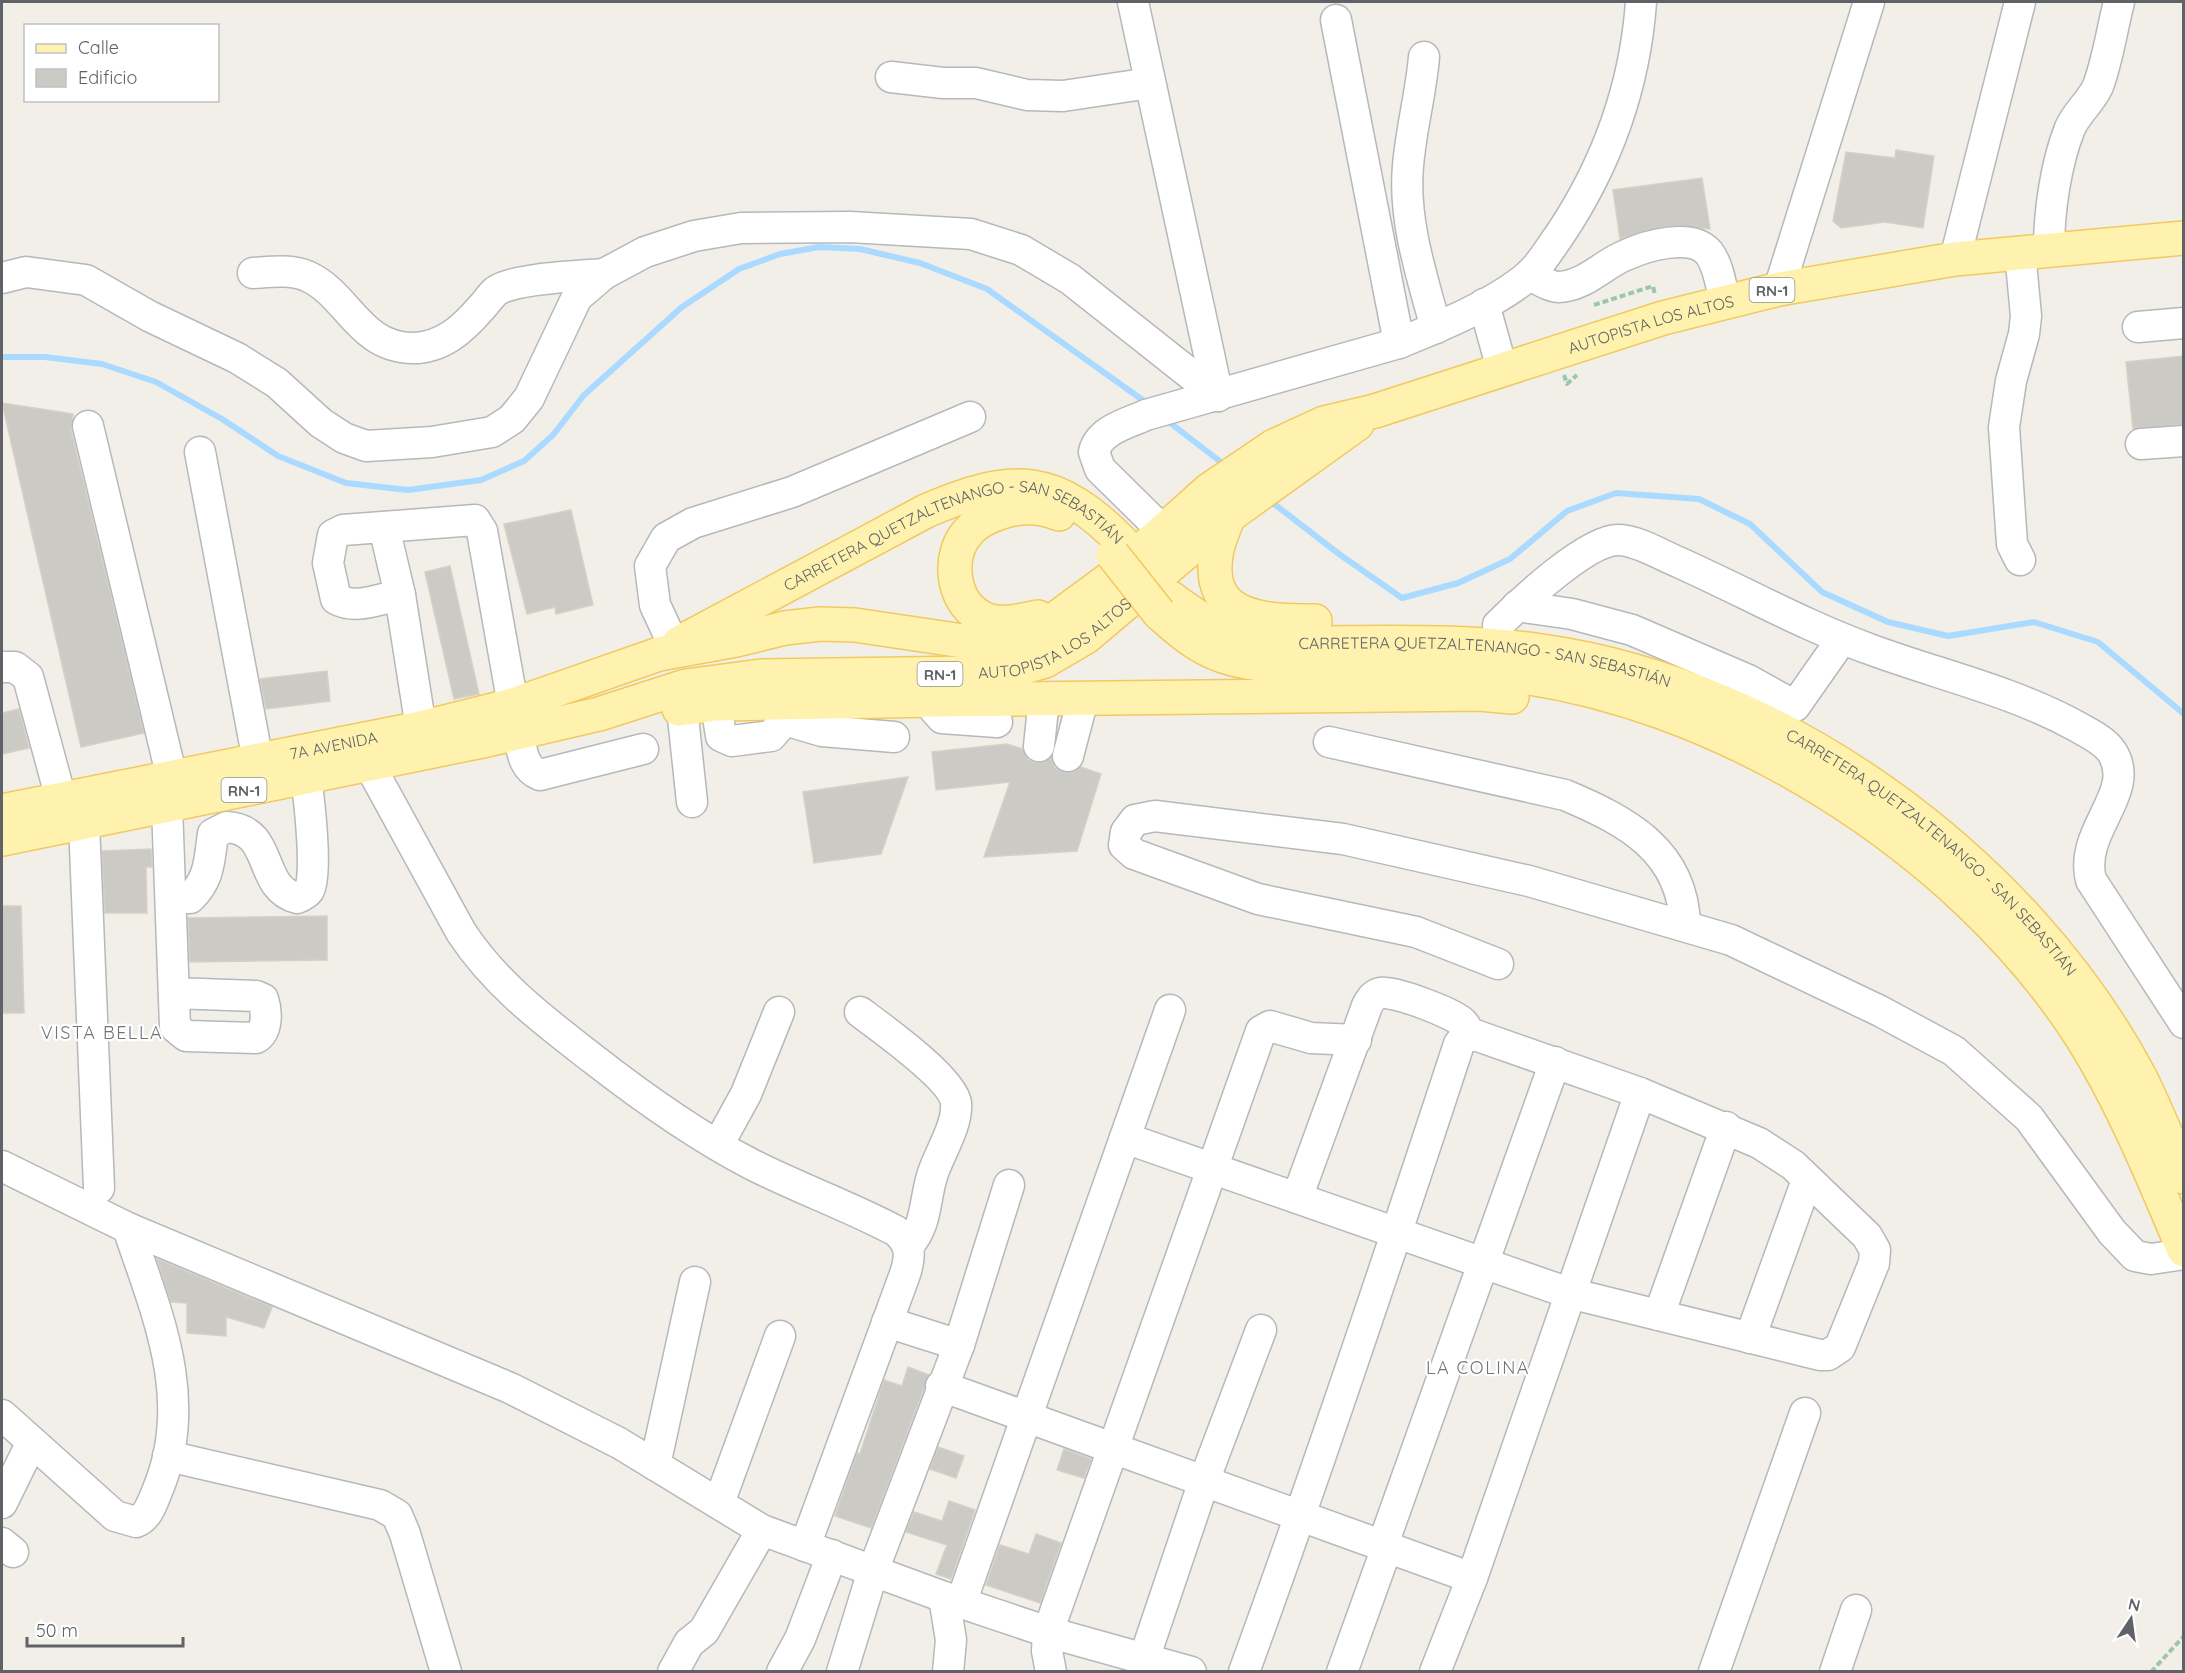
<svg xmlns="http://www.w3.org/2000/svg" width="2185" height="1673" font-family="Quicksand,sans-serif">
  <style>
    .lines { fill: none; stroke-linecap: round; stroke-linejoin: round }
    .stream { stroke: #aadaff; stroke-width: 6 }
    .building { fill: #cccac5; stroke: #d6d1c6; stroke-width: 1.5 }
    .minor-casing { stroke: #b5b8bc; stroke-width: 33 }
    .major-casing { stroke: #f2c960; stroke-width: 36 }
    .path { stroke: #9cc7a9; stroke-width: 4; stroke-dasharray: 6 3; stroke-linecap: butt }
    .minor { stroke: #fff; stroke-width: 30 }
    .major { stroke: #fff2af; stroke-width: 33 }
    .major-bridge-casing { stroke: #f2c960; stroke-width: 36; stroke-linecap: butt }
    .major-bridge { stroke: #fff2af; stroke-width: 33 }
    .labels { text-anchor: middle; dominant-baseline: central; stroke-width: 4.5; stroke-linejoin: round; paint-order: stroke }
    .shield { fill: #fff; stroke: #8f9295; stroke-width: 1.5 }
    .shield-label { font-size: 15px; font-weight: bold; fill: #5f6368 }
    .street-label { font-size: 16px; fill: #5f6368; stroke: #fff }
    .neighbourhood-label { font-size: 18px; letter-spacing: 1.5px; fill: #70757a; stroke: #fff }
  </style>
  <rect width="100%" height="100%" fill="#f1efe8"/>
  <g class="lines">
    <!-- stream -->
    <g class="stream">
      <polyline points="2,357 45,357 102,364 156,382 222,419 278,456 346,483 408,490 481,480 524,461 553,435 584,395 682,307 739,269 780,254 819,247 860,249 920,263 987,289 1144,401"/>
      <polyline points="1169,422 1226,466"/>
      <polyline points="1269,500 1339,554 1402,598 1458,583 1510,559 1567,511 1616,493 1699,499 1750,524 1822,592 1888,622 1948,636 2034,622 2098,642 2184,714"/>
    </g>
  </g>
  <!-- building -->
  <g class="building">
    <polygon points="1896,150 1934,156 1923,228 1885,222 1841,228 1833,221 1846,152 1895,158"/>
    <polygon points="1702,178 1710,229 1668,226 1620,239 1613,190"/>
    <polygon points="2184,356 2184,424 2133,429 2126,362"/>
    <polygon points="2,403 73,414 71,430 144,733 81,747"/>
    <polygon points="571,510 593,605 556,614 555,607 527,614 504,524"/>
    <polygon points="450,566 479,694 454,699 425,572"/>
    <polygon points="327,671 330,701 266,709 260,679"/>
    <polygon points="19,709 29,748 2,754 2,713"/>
    <polygon points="1007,744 1023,749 1028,760 1037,763 1051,758 1055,768 1063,772 1073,772 1081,767 1101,774 1077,851 984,857 1010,782 936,790 932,752"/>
    <polygon points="908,777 881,854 814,863 803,792"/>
    <polygon points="151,849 152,867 146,867 147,913 105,913 102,851"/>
    <polygon points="2,906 21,906 24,1013 2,1013"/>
    <polygon points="327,916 327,960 190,962 188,918"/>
    <polygon points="157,1259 272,1307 264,1328 226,1317 226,1336 187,1333 187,1303 171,1302"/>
    <polygon points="908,1367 929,1375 871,1528 835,1516 857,1453 860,1454 884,1380 902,1386"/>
    <polygon points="938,1447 964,1456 956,1478 930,1469"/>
    <polygon points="1064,1449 1091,1459 1084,1478 1057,1470"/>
    <polygon points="949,1501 975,1510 951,1579 936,1574 947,1545 906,1532 914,1512 942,1521"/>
    <polygon points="1036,1534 1061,1543 1040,1603 986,1585 1000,1545 1029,1554"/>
  </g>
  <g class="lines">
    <defs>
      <g id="minor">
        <polyline points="1133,2 1218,396"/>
        <polyline points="1336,20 1399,343"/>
        <path d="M1424 57C1421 93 1411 129 1408 166 1403 220 1422 277 1436 328"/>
        <polyline points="891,77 943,83 976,83 1027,95 1063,96 1150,83"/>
        <path d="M2049 249C2049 211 2056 163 2070 128 2077 112 2091 102 2098 86 2108 59 2112 29 2119 2"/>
        <polyline points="2020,252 2026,316 2024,334 2011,381 2004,427 2012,544 2020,560"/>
        <polyline points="1955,259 2020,2"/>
        <path d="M253 273C270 272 290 269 307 276 348 294 359 348 413 348 442 348 463 329 481 308 486 303 491 295 496 291 515 278 580 276 604 274"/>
        <path d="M1529 275C1538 279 1550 287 1559 287 1585 286 1603 264 1626 255 1646 246 1692 232 1709 253 1719 266 1721 287 1725 302"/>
        <polyline points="2,278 26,272 86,280 149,316 237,358 277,383 321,423 344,438 366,446 432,442 492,432 512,419 529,398 577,297 604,274 645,252 694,236 741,228 850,227 971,234 1021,250 1070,279 1218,396"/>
        <polyline points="1779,289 1869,2"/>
        <polyline points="1484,304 1502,369"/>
        <polyline points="2138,327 2184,323"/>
        <polyline points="88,426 172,778"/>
        <polyline points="2141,444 2184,441"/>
        <polyline points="200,452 258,761"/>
        <polyline points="384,527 400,595 421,728"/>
        <path d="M1163 531 1100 469 1094 452C1099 430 1128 423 1146 415L1399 343C1439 327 1495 304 1528 276 1540 266 1550 248 1559 236 1606 166 1635 86 1641 2"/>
        <path d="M400 595C379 599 356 610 336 599L328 563 333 535 343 530 475 520 482 531 513 705"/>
        <polyline points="1517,606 1572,614 1632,630 1748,680 1795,706 1842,639"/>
        <path d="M1498 625C1521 602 1587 540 1618 540 1637 540 1661 555 1678 562 1743 591 1805 626 1872 650 1940 675 2012 691 2076 726 2088 733 2104 740 2112 752 2138 793 2078 830 2091 880L2184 1023"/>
        <polyline points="674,646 655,605 650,566 666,538 693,523 792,492 970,417"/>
        <polyline points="2,667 15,667 28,677 61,799"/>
        <polyline points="935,700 934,709 942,718 997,722"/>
        <polyline points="716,704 721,736 732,741 771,736 785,720 785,703"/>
        <polyline points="682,708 692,802"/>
        <polyline points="785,720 822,731 894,737"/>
        <path d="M518 732C522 749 522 768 540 775L643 749"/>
        <path d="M365 742 370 766 461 932C495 984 543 1020 592 1058 642 1097 695 1135 751 1164 798 1188 849 1206 896 1231 911 1244 911 1256 905 1274L805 1546"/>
        <path d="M1329 742 1565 795C1627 821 1683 851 1685 925"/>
        <polyline points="1039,746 1044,699"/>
        <polyline points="1068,756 1083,699"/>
        <path d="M167 806 175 1027 186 1036 256 1038C268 1031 267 1011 263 999L256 996 174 993"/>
        <polyline points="84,823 99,1188"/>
        <path d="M172 898H190C210 879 209 861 213 834L227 827C275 830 257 888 297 898 302 896 306 894 309 890 318 875 309 798 306 778"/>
        <polyline points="1498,964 1416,932 1258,899 1134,854 1124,845 1126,832 1135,820 1155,816 1343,839 1529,881 1731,940 1880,1011 1954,1051 2029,1118 2112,1232 2135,1256 2151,1259 2184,1254"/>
        <path d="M860 1012C880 1027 953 1079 956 1103 958 1125 940 1152 933 1173 924 1199 928 1224 908 1246"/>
        <path d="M1125 1138 1569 1293 1820 1355H1828L1840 1347 1874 1263 1875 1250 1867 1236 1793 1165 1759 1143 1640 1093 1475 1035 1464 1038 1459 1044C1390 1254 1320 1464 1244 1672"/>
        <polyline points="718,1145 746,1094 779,1012"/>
        <polyline points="2,1166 128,1228 510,1388 619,1443 762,1530 944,1597 1048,1632 1191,1672"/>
        <path d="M1297 1198 1367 1006C1370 1000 1373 995 1380 993 1392 990 1454 1013 1463 1023 1467 1027 1467 1030 1467 1035"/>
        <polyline points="1659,1315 1726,1127"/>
        <polyline points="887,1322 959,1345"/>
        <polyline points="1750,1338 1807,1180"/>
        <polyline points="941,1386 1472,1578"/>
        <path d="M2 1415 115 1516 136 1522C148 1518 153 1501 158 1489 195 1399 157 1314 128 1228"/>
        <polyline points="168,1456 380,1505 397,1515 405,1534 446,1672"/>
        <polyline points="655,1465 695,1282"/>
        <polyline points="2,1503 32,1442"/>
        <polyline points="719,1503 780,1336"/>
        <polyline points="2,1543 13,1552"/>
        <polyline points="944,1597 951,1640 948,1672"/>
        <polyline points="961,1603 1170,1010"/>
        <polyline points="1144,1659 1204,1481 1261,1330"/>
        <polyline points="673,1672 689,1643 704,1631 762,1530"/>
        <polyline points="782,1672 800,1639 832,1555"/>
        <polyline points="842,1672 873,1571 959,1345 1009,1185"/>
        <polyline points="1051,1672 1047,1651 1048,1632 1261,1031 1270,1026 1311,1038 1356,1040"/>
        <polyline points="1342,1672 1387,1547 1387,1533 1555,1062"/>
        <polyline points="1435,1672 1472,1578 1640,1093"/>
        <polyline points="1714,1672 1805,1413"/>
        <polyline points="1835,1672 1856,1610"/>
      </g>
      <g id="major">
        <path d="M1229 516C1224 528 1218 542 1216 555 1206 621 1268 621 1315 621"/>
        <path id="s1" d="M1171 598C1202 621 1228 638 1267 643 1359 644 1451 638 1542 651 1784 685 2026 862 2140 1077 2156 1109 2170 1144 2184 1177"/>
        <path d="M1159 613C1179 631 1198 648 1223 656 1255 667 1293 666 1327 666 1381 668 1436 668 1490 673 1715 693 1961 848 2082 1038 2124 1105 2153 1178 2184 1250"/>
        <path d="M1038 617C1019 621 996 627 979 616 951 599 947 554 969 531 979 519 995 514 1009 510 1026 506 1043 507 1059 514"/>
        <path id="s2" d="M679 643 926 511C1014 473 1056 474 1125 545"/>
        <polyline points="679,709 716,704 935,700 1480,694 1512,697"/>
        <path id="s3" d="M2 811 421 728 513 705 659 654 736 640 785 628 820 624 855 625 983 644 1011 643 1032 636 1108 580 1209 490 1274 446 1324 423 1375 411 1663 318 1779 289 1955 259 2184 238"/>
        <path id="s4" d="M2 839 487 740 599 714 686 686 761 676 975 673 1015 670 1045 661 1086 637 1229 516 1357 424"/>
      </g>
    </defs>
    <!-- minor casing -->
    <use href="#minor" class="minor-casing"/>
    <!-- major casing -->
    <use href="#major" class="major-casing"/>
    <!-- path -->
    <g class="path">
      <polyline points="1594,305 1653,286 1655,295"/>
      <polyline points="1564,375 1567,384 1577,375"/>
      <polyline points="2151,1672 2184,1636"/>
    </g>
    <!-- minor -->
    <use href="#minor" class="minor"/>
    <!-- major -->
    <use href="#major" class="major"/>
    <defs>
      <polyline id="major-bridge" points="1113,555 1159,613"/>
    </defs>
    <!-- major-bridge casing -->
    <use href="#major-bridge" class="major-bridge-casing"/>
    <!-- major-bridge -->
    <use href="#major-bridge" class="major-bridge"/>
  </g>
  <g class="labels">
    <!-- shield labels -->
    <g class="shield">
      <rect x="1749.5" y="278" width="45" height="24" rx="4.5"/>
      <rect x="917.5" y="662" width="45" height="24" rx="4.5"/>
      <rect x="221.5" y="778" width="45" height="24" rx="4.5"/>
    </g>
    <g class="shield-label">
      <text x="1772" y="290">RN-1</text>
      <text x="940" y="674">RN-1</text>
      <text x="244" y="790">RN-1</text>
    </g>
    <!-- street labels -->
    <g class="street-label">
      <text stroke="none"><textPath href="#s3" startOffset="1760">AUTOPISTA LOS ALTOS</textPath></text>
      <text stroke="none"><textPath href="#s2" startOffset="308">CARRETERA QUETZALTENANGO - SAN SEBASTIÁN</textPath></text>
      <text stroke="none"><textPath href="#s4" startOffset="1080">AUTOPISTA LOS ALTOS</textPath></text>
      <text stroke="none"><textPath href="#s1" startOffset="327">CARRETERA QUETZALTENANGO - SAN SEBASTIÁN</textPath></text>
      <text stroke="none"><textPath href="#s3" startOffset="338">7A AVENIDA</textPath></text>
      <text stroke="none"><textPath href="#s1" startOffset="831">CARRETERA QUETZALTENANGO - SAN SEBASTIÁN</textPath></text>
    </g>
    <!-- neighbourhood labels -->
    <g class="neighbourhood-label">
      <text x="102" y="1032">VISTA BELLA</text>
      <text x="1478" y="1367">LA COLINA</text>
    </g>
  </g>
  <!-- border -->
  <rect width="2185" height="1673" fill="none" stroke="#5f6368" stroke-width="6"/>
  <!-- legend -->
  <rect x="24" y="24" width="195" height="78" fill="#ffffff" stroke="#bfc1c3" stroke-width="1.5"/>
  <rect x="36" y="44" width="30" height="9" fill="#fff2af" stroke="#bfc1c3" stroke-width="1.5"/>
  <text x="78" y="54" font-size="18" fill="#5f6368">Calle</text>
  <rect x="36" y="69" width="30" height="18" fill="#cccac5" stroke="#bfc1c3" stroke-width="1.5"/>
  <text x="78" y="84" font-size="18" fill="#5f6368">Edificio</text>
  <!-- north arrow -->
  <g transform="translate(2131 1619) rotate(13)" stroke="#ffffff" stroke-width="4.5" paint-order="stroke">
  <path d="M0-4.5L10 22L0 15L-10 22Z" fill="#5f6368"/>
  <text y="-9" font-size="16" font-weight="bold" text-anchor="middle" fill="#5f6368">N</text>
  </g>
  <!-- scale -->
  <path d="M27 1637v9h156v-9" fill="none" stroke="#5f6368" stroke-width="3"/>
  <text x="36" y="1637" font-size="18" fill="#5f6368" stroke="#ffffff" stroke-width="4.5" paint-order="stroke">50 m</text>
</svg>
